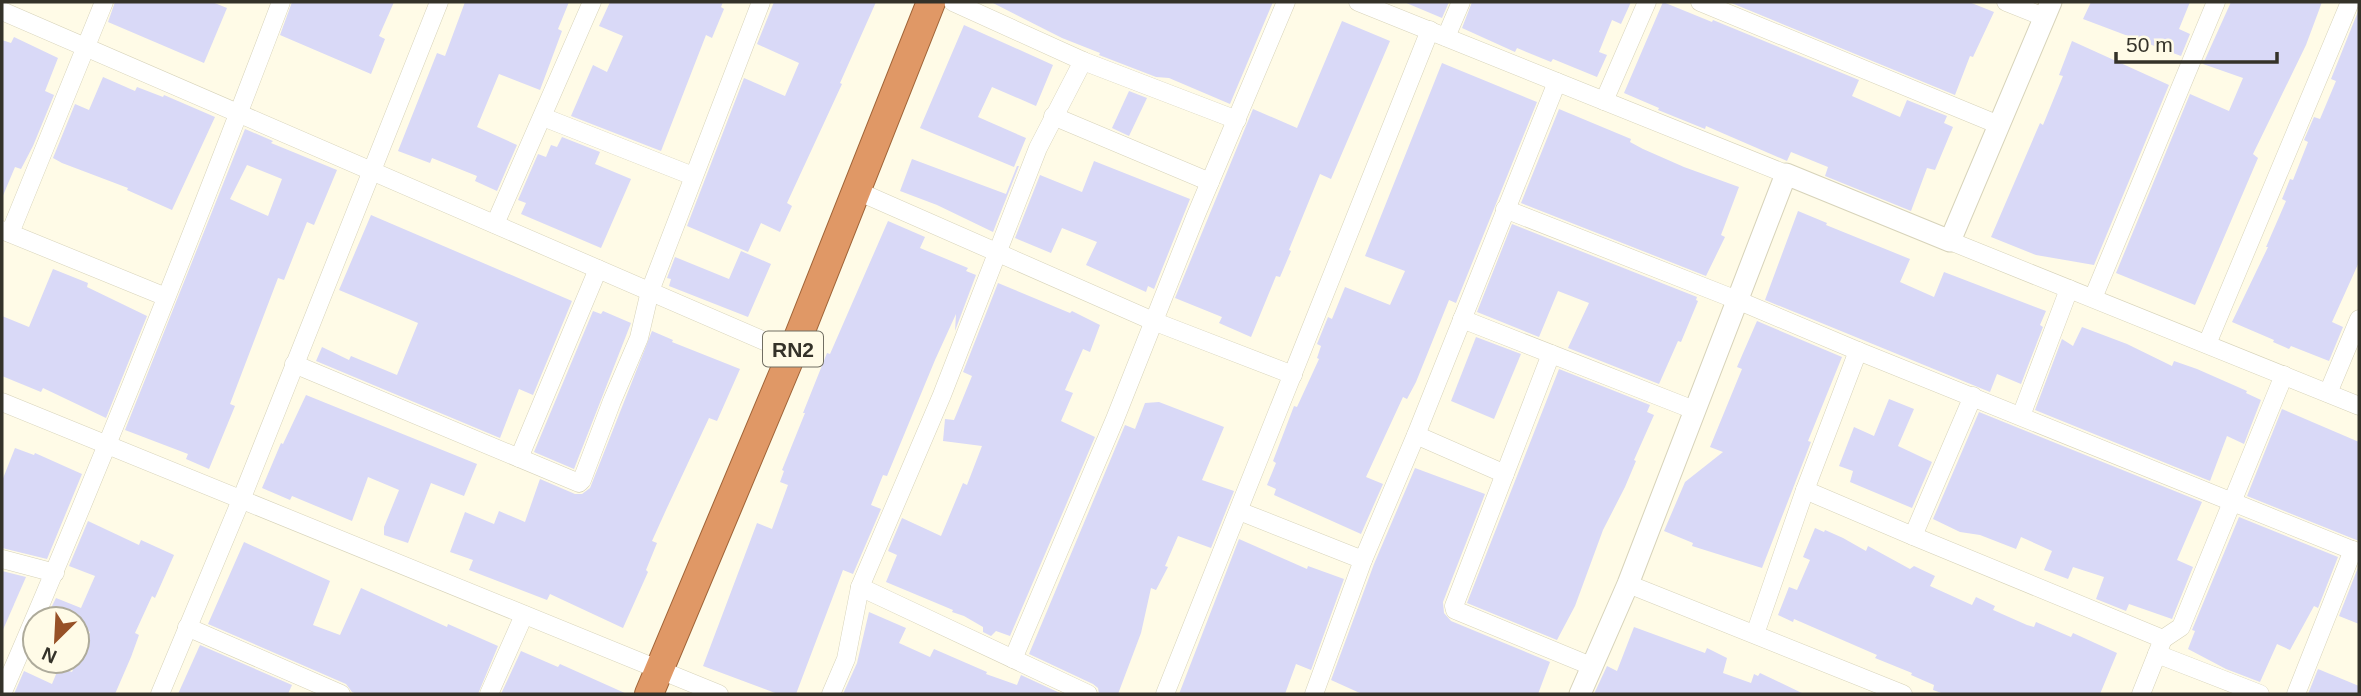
<svg xmlns="http://www.w3.org/2000/svg" width="2361" height="696" font-family="Helvetica,sans-serif">
  <style>
    .building { fill: #d9d9f7; fill-rule: evenodd }
    .lines { fill: none; stroke-linecap: round; stroke-linejoin: round }
    .minor-casing { stroke: #d7d3ba; stroke-width: 19 }
    .tertiary-casing { stroke: #d7d3ba; stroke-width: 23 }
    .trunk-casing { stroke: #9f6337; stroke-width: 30 }
    .minor { stroke: #fff; stroke-width: 18 }
    .tertiary { stroke: #fff; stroke-width: 21 }
    .trunk { stroke: #e09866; stroke-width: 28 }
    .labels { text-anchor: middle; dominant-baseline: central; stroke-width: 7; stroke-linejoin: round; paint-order: stroke }
    .shield { fill: #fffbe7; stroke: #716e62; stroke-width: 2 }
    .shield-label { font-size: 21px; font-weight: bold; fill: #343229 }
  </style>
  <rect width="100%" height="100%" fill="#fffbe7"/>
  <!-- building -->
  <g class="building">
    <polygon points="115,2 212,2 227,8 204,63 108,22"/>
    <polygon points="292,2 394,2 379,36 385,39 371,74 280,35"/>
    <polygon points="465,2 569,2 558,29 562,31 540,90 499,74 477,127 517,145 497,191 475,181 477,176 432,158 430,163 398,151 437,53 445,56"/>
    <polygon points="610,2 723,2 721,7 724,9 712,38 706,35 661,151 571,116 593,65 607,72 623,36 599,26"/>
    <polygon points="774,2 876,2 840,83 842,84 787,203 792,206 780,232 761,223 748,252 687,226 744,78 785,96 799,63 757,44"/>
    <polygon points="991,2 1273,2 1230,104 1169,78 1156,77 1099,55 1100,53 1062,38"/>
    <polygon points="1404,2 1449,2 1442,18"/>
    <polygon points="1472,2 1631,2 1621,24 1612,20 1599,52 1607,55 1597,77 1553,59 1551,62 1517,48 1515,52 1462,28"/>
    <polygon points="1663,2 1712,22 1713,20 1859,80 1852,96 1900,117 1907,100 1947,116 1944,123 1953,127 1935,170 1927,168 1911,211 1825,176 1828,167 1791,152 1787,161 1706,126 1705,129 1658,110 1659,108 1624,93"/>
    <polygon points="1729,2 1969,2 1994,12 1973,57 1970,56 1955,95"/>
    <polygon points="2091,2 2190,2 2179,29 2190,34 2181,56 2083,19"/>
    <polygon points="2231,2 2322,2 2306,45 2253,154 2258,158 2195,305 2116,273 2190,94 2229,111 2243,78 2203,64"/>
    <polygon points="2359,9 2359,262 2332,322 2343,327 2329,361 2291,346 2289,349 2273,342 2274,340 2232,322 2268,247 2266,247 2286,201 2282,199 2290,179 2293,180 2308,142 2304,140 2314,117 2320,119 2336,81 2331,79"/>
    <polygon points="1342,21 1390,41 1331,179 1320,174 1289,250 1291,251 1280,277 1276,276 1251,337 1219,323 1222,317 1175,298 1253,109 1297,128"/>
    <polygon points="964,25 1053,65 1036,106 992,87 978,117 1026,138 1014,167 920,128"/>
    <polygon points="14,37 58,58 45,91 54,95 33,146 21,169 15,167 2,198 2,40 11,43"/>
    <polygon points="2072,41 2169,85 2094,265 2036,255 1991,237 2040,123 2043,125 2063,76 2059,75"/>
    <polygon points="1442,63 1537,102 1456,303 1449,300 1416,382 1407,399 1403,397 1366,477 1383,484 1361,534 1274,495 1276,489 1267,485 1276,463 1273,461 1294,406 1297,407 1319,359 1317,358 1321,346 1317,344 1328,317 1332,319 1345,287 1390,305 1405,271 1365,256"/>
    <polygon points="103,77 135,91 137,87 163,97 164,95 215,117 172,210 127,190 128,188 62,163 53,158 75,104 89,110"/>
    <polygon points="1129,91 1147,98 1129,136 1112,128"/>
    <polygon points="1559,109 1631,139 1630,142 1643,149 1684,167 1739,187 1721,235 1725,237 1706,276 1521,203"/>
    <path d="M245 129 273 141 271 143 337 170 314 225 307 222 284 280 278 278 230 404 235 406 209 469 186 459 188 454 125 430ZM247 165 282 179 268 216 230 199Z"/>
    <polygon points="562,137 600,152 595,164 631,179 601,248 521,214 526,203 518,200 538,154 546,157 551,145 557,147"/>
    <polygon points="912,159 1006,194 1017,166 1019,166 993,232 937,205 900,191"/>
    <polygon points="1094,161 1190,199 1154,289 1148,286 1146,292 1086,265 1097,242 1062,228 1051,253 1015,238 1040,175 1082,192"/>
    <polygon points="1798,211 1827,223 1826,225 1910,259 1900,282 1934,297 1944,272 2046,311 2040,325 2043,327 2021,384 1997,374 1990,392 1765,300"/>
    <polygon points="371,215 572,301 533,395 519,389 500,438 316,361 322,347 349,360 351,356 397,375 418,323 339,290"/>
    <polygon points="888,221 925,237 920,248 968,268 966,271 976,275 955,331 956,314 935,360 887,476 883,475 871,505 881,509 853,574 843,570 796,694 778,694 703,666 757,523 772,529 788,485 780,482 784,471 782,470 805,413 803,413 827,353 830,354"/>
    <polygon points="1512,224 1697,297 1696,300 1698,301 1681,342 1678,341 1659,384 1568,348 1589,303 1558,291 1539,337 1477,312"/>
    <polygon points="741,251 771,264 748,317 669,286 671,279 667,278 675,257 729,279"/>
    <polygon points="53,269 88,283 87,287 147,316 106,418 43,388 41,392 2,376 2,316 29,327"/>
    <polygon points="998,283 1070,313 1072,311 1100,325 1090,352 1083,349 1065,390 1073,393 1061,421 1095,437 1010,636 996,631 991,636 983,632 983,627 964,616 952,612 953,610 886,582 897,555 888,551 902,518 941,536 963,483 967,485 982,446 943,441 945,419 954,420 972,376 963,372"/>
    <polygon points="593,311 601,314 603,311 631,323 574,469 534,452"/>
    <polygon points="1757,321 1842,357 1808,441 1811,442 1762,568 1692,546 1693,543 1664,531 1685,482 1723,452 1710,447 1742,369 1737,367"/>
    <polygon points="2082,327 2127,344 2172,366 2174,361 2197,369 2247,391 2246,393 2261,400 2244,444 2227,436 2210,481 2035,410 2062,339 2073,346"/>
    <polygon points="652,331 673,340 672,342 740,369 717,421 709,418 666,510 652,541 657,543 646,570 648,572 623,628 550,594 547,600 469,570 473,560 450,552 465,512 494,524 499,511 525,522 540,479 575,494 582,494 590,488"/>
    <polygon points="1476,337 1521,354 1494,419 1451,401"/>
    <polygon points="1559,369 1650,405 1647,412 1654,415 1634,460 1636,461 1625,487 1603,530 1575,606 1557,640 1467,603"/>
    <polygon points="306,395 477,464 464,496 431,483 408,543 384,535 384,527 399,490 368,477 352,521 292,496 290,500 262,488 281,443 283,444"/>
    <polygon points="1889,399 1914,409 1898,446 1932,462 1912,508 1850,482 1853,471 1839,466 1854,427 1874,436"/>
    <polygon points="1159,402 1224,427 1202,480 1234,491 1211,548 1178,536 1165,566 1168,567 1156,590 1151,588 1141,633 1118,694 1099,694 1098,688 1093,684 1029,654 1125,425 1135,429 1145,403"/>
    <polygon points="2282,409 2359,442 2359,541 2247,496"/>
    <polygon points="1979,412 2202,502 2177,560 2193,567 2172,619 2129,604 2126,611 2096,599 2104,577 2073,567 2068,579 2044,570 2052,551 2021,537 2016,549 1980,535 1960,532 1933,519"/>
    <polygon points="15,448 34,455 35,453 82,474 47,559 2,548 2,481"/>
    <polygon points="1415,468 1485,494 1443,602 1444,613 1451,621 1550,662 1538,694 1362,694 1331,680 1374,564"/>
    <polygon points="2239,517 2338,557 2318,608 2314,606 2290,650 2277,644 2260,682 2226,669 2188,649 2195,631 2192,630"/>
    <polygon points="88,521 139,545 141,540 174,555 155,598 152,596 135,633 139,635 131,657 115,694 14,694 24,671 52,684 59,667 72,672 90,632 77,626 77,619 63,619 49,612 56,598 81,608 95,576 69,566"/>
    <polygon points="1815,528 1824,532 1825,530 1843,538 1866,551 1868,546 1910,569 1914,566 1935,576 1930,586 1972,605 1976,597 1995,606 1993,610 2027,625 2034,627 2036,622 2071,637 2073,633 2117,653 2100,694 1944,694 1933,690 1934,685 1911,675 1912,673 1875,658 1877,655 1794,619 1793,622 1778,615 1789,587 1797,590 1810,560 1803,557"/>
    <polygon points="1239,539 1307,569 1308,566 1344,579 1311,670 1296,664 1285,694 1179,694"/>
    <polygon points="244,542 330,581 313,625 340,635 361,588 447,627 448,624 498,646 478,694 357,694 352,692 346,684 208,624"/>
    <polygon points="2359,565 2359,624 2339,616"/>
    <polygon points="2,571 26,577 2,632"/>
    <polygon points="869,612 906,628 899,643 930,657 934,649 987,672 986,674 1017,685 1021,675 1062,694 843,694 857,663"/>
    <polygon points="1634,627 1705,653 1707,648 1727,658 1723,673 1751,683 1754,674 1758,676 1760,673 1804,694 1594,694 1607,666 1617,671"/>
    <polygon points="200,645 292,685 288,694 178,694"/>
    <polygon points="521,651 558,667 560,664 627,694 501,694"/>
    <polygon points="2318,669 2359,686 2359,694 2308,694"/>
  </g>
  <g class="lines">
    <defs>
      <g id="minor">
        <polyline points="953,2 1083,61 1237,120"/>
        <polyline points="1358,2 1786,174"/>
        <polyline points="1700,2 1999,125"/>
        <polyline points="2006,2 2044,17"/>
        <polyline points="2,11 792,353"/>
        <polyline points="1446,37 1461,2"/>
        <polyline points="1604,101 1647,2"/>
        <polyline points="1053,116 1210,182"/>
        <polyline points="543,117 693,176"/>
        <polyline points="855,190 1153,321 1293,375"/>
        <polyline points="1505,209 1737,300 1858,351 2359,553"/>
        <polyline points="495,224 592,2"/>
        <polyline points="2,230 166,297"/>
        <polyline points="10,233 104,2"/>
        <polyline points="1950,241 2359,406"/>
        <polyline points="2093,298 2216,2"/>
        <polyline points="1462,319 1694,410"/>
        <polyline points="2207,344 2350,2"/>
        <polyline points="1551,354 1454,606 1455,610 1591,666"/>
        <polyline points="294,364 579,483 582,480 612,401 639,338 650,291 761,2"/>
        <polyline points="2328,393 2359,319"/>
        <polyline points="2,402 719,694"/>
        <polyline points="2021,416 2069,289"/>
        <polyline points="1416,435 1505,474"/>
        <polyline points="519,458 598,269"/>
        <polyline points="1805,490 1913,536 2163,639 2141,694"/>
        <polyline points="1239,511 1363,560"/>
        <polyline points="1913,536 1973,396"/>
        <polyline points="2,559 55,573"/>
        <polyline points="1628,584 1903,694"/>
        <polyline points="860,587 1088,694"/>
        <polyline points="187,627 341,694"/>
        <polyline points="1755,634 1805,490 1858,351"/>
        <polyline points="2163,639 2181,627 2284,375"/>
        <polyline points="2157,654 2260,694"/>
        <polyline points="1013,659 1115,419 1196,215 1286,2"/>
        <path d="M2 694C101 466 193 234 281 2"/>
        <polyline points="160,694 241,500 439,2"/>
        <polyline points="489,694 524,615"/>
        <polyline points="831,694 846,659 860,587 942,395 1038,148 1083,61"/>
        <polyline points="1165,694 1430,30"/>
        <polyline points="1314,694 1363,560 1416,435 1557,82"/>
        <polyline points="2296,694 2353,550"/>
      </g>
      <polyline id="tertiary" points="1580,694 1628,584 1786,174 1950,241 2051,2"/>
      <polyline id="trunk" points="649,694 792,353 931,2"/>
    </defs>
    <!-- minor casing -->
    <use href="#minor" class="minor-casing"/>
    <!-- tertiary casing -->
    <use href="#tertiary" class="tertiary-casing"/>
    <!-- trunk casing -->
    <use href="#trunk" class="trunk-casing"/>
    <!-- minor -->
    <use href="#minor" class="minor"/>
    <!-- tertiary -->
    <use href="#tertiary" class="tertiary"/>
    <!-- trunk -->
    <use href="#trunk" class="trunk"/>
  </g>
  <g class="labels">
    <!-- shield labels -->
    <rect class="shield" x="763" y="331.5" width="60" height="35" rx="5"/>
    <g class="shield-label">
      <text x="793" y="349">RN2</text>
    </g>
  </g>
  <!-- border -->
  <rect width="2361" height="696" fill="none" stroke="#343229" stroke-width="7"/>
  <!-- north arrow -->
  <g transform="translate(56 640) rotate(204)"><circle r="33" fill="#fffbe7" stroke="#aeab9b" stroke-width="2"/>
  <path d="M0-5L12 26L0 18L-12 26Z" fill="#975127"/>
  <text y="-10" font-size="19" font-weight="bold" text-anchor="middle" fill="#343229">N</text>
  </g>
  <!-- scale -->
  <path d="M2116 52v10h161v-10" fill="none" stroke="#343229" stroke-width="3.5"/>
  <text x="2126" y="52" font-size="21" fill="#343229" stroke="#fffbe7" stroke-width="5" paint-order="stroke">50 m</text>
</svg>
